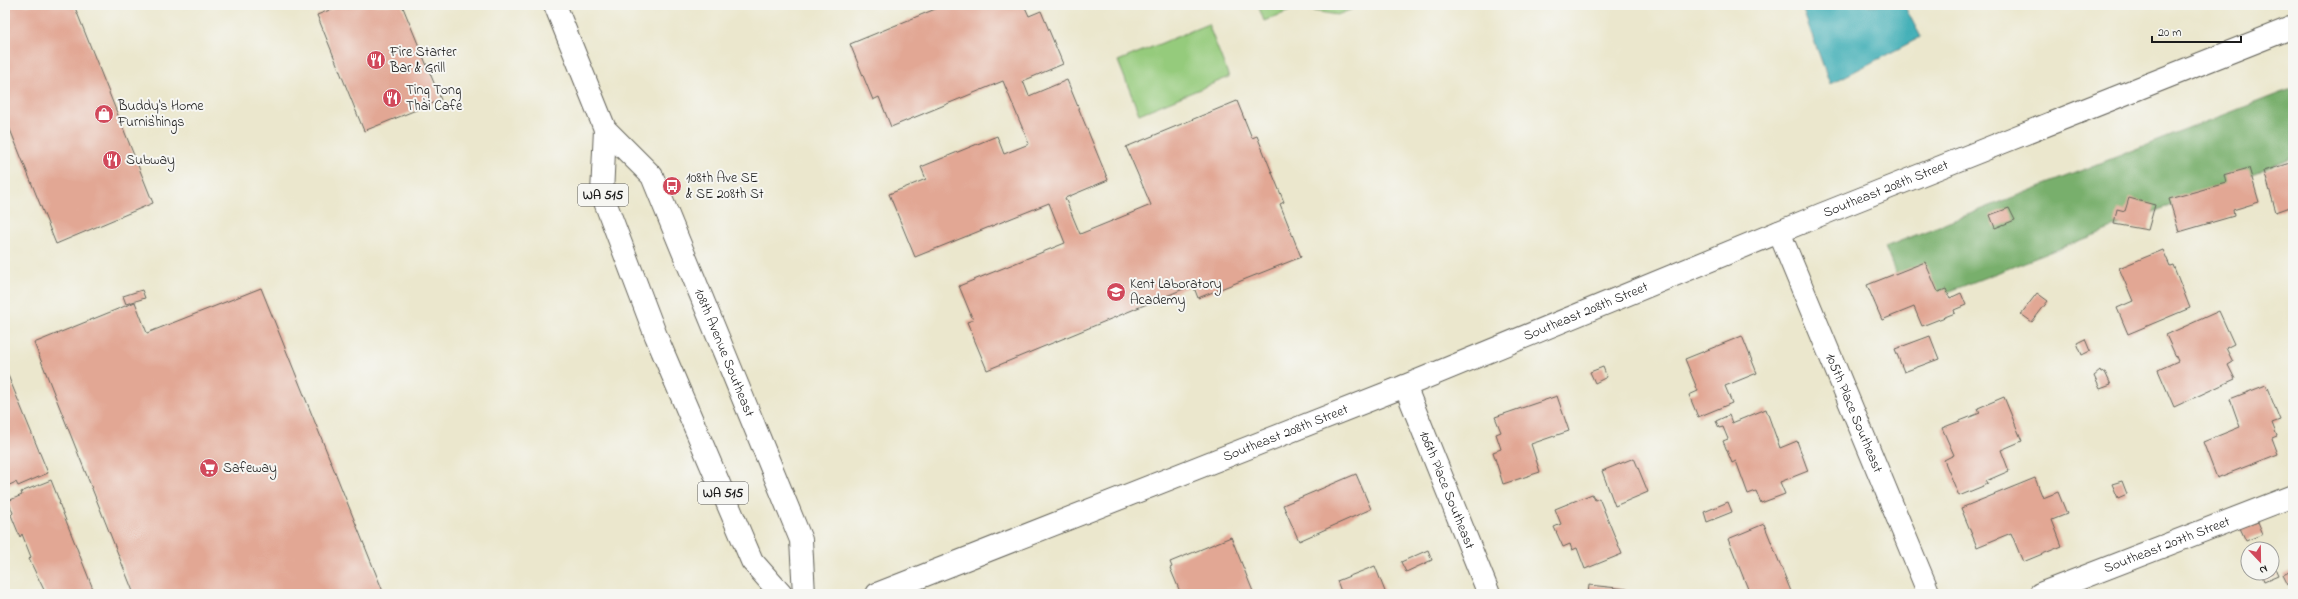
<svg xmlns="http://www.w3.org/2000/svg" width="2298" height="599" font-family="'Indie Flower',sans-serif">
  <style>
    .green { fill: #95cb7c; stroke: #58744c }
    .forest { fill: #78af6c; stroke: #4a6644 }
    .water { fill: #3cadb5; stroke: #2c6468 }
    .building { fill: #e2a794 }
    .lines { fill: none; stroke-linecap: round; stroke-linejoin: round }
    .minor-casing { stroke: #64635a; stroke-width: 24 }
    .major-casing { stroke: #64635a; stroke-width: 24 }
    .minor { stroke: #fff; stroke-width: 22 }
    .major { stroke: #fff; stroke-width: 22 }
    .labels { text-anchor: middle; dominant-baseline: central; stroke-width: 4; stroke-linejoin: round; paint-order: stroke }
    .shield { fill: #f6f6f2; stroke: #5d5d5c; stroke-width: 1 }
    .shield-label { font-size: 13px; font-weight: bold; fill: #1c1c1c }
    .poi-label { font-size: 14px; fill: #1c1c1c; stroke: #f6f6f2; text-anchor: start }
    .street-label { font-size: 14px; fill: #1c1c1c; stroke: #f6f6f2 }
  </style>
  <rect width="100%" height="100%" fill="#f6f6f2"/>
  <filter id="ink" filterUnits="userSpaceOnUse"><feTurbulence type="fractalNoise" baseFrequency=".025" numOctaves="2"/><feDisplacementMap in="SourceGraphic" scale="8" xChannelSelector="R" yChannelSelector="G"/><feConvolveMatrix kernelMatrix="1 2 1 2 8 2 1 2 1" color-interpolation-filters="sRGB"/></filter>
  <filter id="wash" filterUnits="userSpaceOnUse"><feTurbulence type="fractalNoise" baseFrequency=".012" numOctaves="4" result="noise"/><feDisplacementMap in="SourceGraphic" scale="16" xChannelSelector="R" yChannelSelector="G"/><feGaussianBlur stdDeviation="0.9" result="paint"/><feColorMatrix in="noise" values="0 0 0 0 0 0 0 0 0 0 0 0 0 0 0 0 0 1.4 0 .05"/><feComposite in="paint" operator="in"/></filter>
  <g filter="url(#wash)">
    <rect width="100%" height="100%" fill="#ebe7cd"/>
    <!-- green -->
    <g class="green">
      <polygon points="1258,5 1363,5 1337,15 1297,8 1264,21"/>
      <polygon points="1208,24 1229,77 1139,114 1118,61"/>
    </g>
    <!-- forest -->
    <polygon class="forest" points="2293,88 2293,158 1909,307 1885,247"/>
    <!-- water -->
    <polygon class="water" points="1801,5 1904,5 1921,37 1830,84"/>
    <g id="blocks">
      <!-- building -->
      <g class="building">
        <polygon points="5,5 74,5 153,203 56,244 5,117"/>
        <polygon points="342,5 402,5 441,100 364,131 317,15"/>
        <polygon points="945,5 1024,5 1029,16 1041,11 1063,64 1023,81 1029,96 1067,80 1108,180 1065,198 1080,234 1151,205 1126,147 1237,101 1252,138 1257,136 1284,202 1280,204 1301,257 1198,298 1193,285 987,370 967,322 973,320 959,286 1065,243 1049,203 915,257 889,194 926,179 921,167 997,136 1004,154 1029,144 1003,81 891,127 879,97 873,100 850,44"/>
        <polygon points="2293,162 2293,206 2276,212 2264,171"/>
        <polygon points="2249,168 2259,202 2233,210 2234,216 2179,232 2169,199 2226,183 2224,175"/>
        <polygon points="2129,198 2155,205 2148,230 2114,224 2117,209 2125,211"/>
        <polygon points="2009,208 2015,220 1995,228 1990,215"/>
        <polygon points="2163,250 2170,266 2173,265 2190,308 2128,334 2117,308 2133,301 2119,268"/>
        <polygon points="1925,262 1938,292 1946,289 1950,298 1961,293 1966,305 1954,310 1955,313 1922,326 1914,307 1882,320 1867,285"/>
        <polygon points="261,288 384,594 134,594 34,343 135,302 147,333"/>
        <polygon points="142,290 145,298 126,304 123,296"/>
        <polygon points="2037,293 2048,301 2032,322 2021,314"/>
        <polygon points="2219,311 2234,344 2226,348 2233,362 2228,365 2235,379 2174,407 2158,370 2178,361 2166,335"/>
        <polygon points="1742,336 1757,373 1725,386 1732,403 1698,417 1689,395 1698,391 1685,359"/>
        <polygon points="1930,336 1939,359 1904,372 1895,349"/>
        <polygon points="2085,339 2090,351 2082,355 2077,343"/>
        <polygon points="1603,367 1607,377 1595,383 1590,372"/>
        <polygon points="5,368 48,473 18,486 16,482 5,487"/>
        <polygon points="2100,371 2101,373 2105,372 2111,385 2100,389 2094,376"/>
        <polygon points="2266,385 2280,420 2272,423 2277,436 2272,438 2278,454 2217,478 2203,442 2240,427 2230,399"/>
        <polygon points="1557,396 1569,431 1531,444 1540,472 1503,484 1493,452 1501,449 1496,434 1501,432 1495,417"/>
        <polygon points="2004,397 2022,441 2001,450 2009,471 1986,481 1988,484 1959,496 1944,460 1954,455 1942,428 1980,413 1978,408"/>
        <polygon points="1766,409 1780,448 1797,441 1808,471 1780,482 1785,494 1761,503 1756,491 1748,494 1736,461 1732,463 1723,441 1728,439 1723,427 1719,428 1716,421 1729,415 1732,423"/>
        <polygon points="1634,458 1648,492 1615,506 1602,471"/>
        <polygon points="1356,474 1371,509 1299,541 1283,505"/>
        <polygon points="2035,478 2043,498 2058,492 2067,514 2052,520 2062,546 2023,562 2011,533 1977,547 1961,508"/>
        <polygon points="51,480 60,503 59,503 95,594 46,594 29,559 31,557 22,534 20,537 11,515 13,513 8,501 22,495 21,492"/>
        <polygon points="2122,481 2127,494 2118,498 2112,484"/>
        <polygon points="1592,494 1595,500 1599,498 1622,554 1585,569 1577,548 1572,550 1570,544 1563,547 1554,527 1561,524 1555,509"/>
        <polygon points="1728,502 1732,512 1707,522 1704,512"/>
        <polygon points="2258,522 2263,534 2246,541 2240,528"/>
        <polygon points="1764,524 1792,594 1750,594 1728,539"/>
        <polygon points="1231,537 1254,594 1181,594 1170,568 1172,567 1170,562"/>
        <polygon points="1428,550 1432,560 1406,572 1401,562"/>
        <polygon points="2272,561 2278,575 2264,581 2261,573 2272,573"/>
        <polygon points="1375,566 1386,594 1342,594 1337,581"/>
        <polygon points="2293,570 2293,583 2288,585 2283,575"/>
        <polygon points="1589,585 1627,589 1626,594 1588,594"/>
      </g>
    </g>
  </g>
  <g filter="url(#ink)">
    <use href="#blocks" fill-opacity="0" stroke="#64635a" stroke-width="1"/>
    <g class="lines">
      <defs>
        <g id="minor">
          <path id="s1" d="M1779 232 1929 594"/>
          <path id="s2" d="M1405 386 1489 594"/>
          <path id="s3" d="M2040 594 2293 496"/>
        </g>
        <g id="major">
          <path id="s4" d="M555 5 605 129 652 176 801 540 804 594"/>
          <polyline points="605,129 602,194 656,336 752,561 781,594"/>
          <path id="s5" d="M877 594 1405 386 1820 215 2293 27"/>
        </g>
      </defs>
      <!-- minor casing -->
      <use href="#minor" class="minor-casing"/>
      <!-- major casing -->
      <use href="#major" class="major-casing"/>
      <!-- minor -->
      <use href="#minor" class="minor"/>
      <!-- major -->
      <use href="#major" class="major"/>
    </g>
  </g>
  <!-- icons -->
  <defs>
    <symbol id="restaurant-disc" viewBox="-11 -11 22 22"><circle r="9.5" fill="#d1495b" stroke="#f6f6f2"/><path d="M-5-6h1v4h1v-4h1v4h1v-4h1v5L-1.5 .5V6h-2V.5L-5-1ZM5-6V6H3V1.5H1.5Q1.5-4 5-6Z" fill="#fff"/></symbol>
    <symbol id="shop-disc" viewBox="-11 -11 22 22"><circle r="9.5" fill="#d1495b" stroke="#f6f6f2"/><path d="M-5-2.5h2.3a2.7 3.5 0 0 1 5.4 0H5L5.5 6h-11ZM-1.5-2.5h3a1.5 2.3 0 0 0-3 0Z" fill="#fff"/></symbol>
    <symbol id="bus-disc" viewBox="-11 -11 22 22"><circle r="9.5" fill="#d1495b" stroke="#f6f6f2"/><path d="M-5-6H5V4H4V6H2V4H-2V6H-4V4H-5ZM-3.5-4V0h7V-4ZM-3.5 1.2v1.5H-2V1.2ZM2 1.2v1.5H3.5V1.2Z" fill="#fff"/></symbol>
    <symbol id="school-disc" viewBox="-11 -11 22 22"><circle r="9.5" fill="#d1495b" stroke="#f6f6f2"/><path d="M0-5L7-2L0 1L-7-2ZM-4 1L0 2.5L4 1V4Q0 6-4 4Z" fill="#fff"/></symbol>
    <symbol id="supermarket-disc" viewBox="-11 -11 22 22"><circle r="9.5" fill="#d1495b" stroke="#f6f6f2"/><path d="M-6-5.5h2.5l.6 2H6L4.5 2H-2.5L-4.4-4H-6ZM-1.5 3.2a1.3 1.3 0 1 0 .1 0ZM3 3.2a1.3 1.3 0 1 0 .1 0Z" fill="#fff"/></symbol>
  </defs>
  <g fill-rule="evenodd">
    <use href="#restaurant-disc" x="365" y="49" width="22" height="22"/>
    <use href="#restaurant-disc" x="381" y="87" width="22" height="22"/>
    <use href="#shop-disc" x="93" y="103" width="22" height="22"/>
    <use href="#restaurant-disc" x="101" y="149" width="22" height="22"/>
    <use href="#bus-disc" x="661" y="175" width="22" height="22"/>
    <use href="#school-disc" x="1105" y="281" width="22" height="22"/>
    <use href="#supermarket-disc" x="198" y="457" width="22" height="22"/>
  </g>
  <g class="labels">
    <!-- shield labels -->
    <g class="shield">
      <rect x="578" y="184" width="50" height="22" rx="3"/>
      <rect x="698" y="482" width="50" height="22" rx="3"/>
    </g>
    <g class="shield-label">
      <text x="603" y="195">WA 515</text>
      <text x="723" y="493">WA 515</text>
    </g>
    <!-- poi labels -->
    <g class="poi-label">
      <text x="390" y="52">Fire Starter<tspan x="390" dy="16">Bar &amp; Grill</tspan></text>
      <text x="406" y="90">Ting Tong<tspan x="406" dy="16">Thai Cafe</tspan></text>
      <text x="118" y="106">Buddy's Home<tspan x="118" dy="16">Furnishings</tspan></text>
      <text x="126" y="160">Subway</text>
      <text x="686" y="178">108th Ave SE<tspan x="686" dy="16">&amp; SE 208th St</tspan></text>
      <text x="1130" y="284">Kent Laboratory<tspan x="1130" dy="16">Academy</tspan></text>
      <text x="223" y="468">Safeway</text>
    </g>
    <!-- street labels -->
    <g class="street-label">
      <text stroke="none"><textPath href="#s5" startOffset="1087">Southeast 208th Street</textPath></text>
      <text stroke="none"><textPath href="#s5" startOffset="763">Southeast 208th Street</textPath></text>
      <text stroke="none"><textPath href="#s4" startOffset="391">108th Avenue Southeast</textPath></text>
      <text stroke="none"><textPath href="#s1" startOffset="196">105th Place Southeast</textPath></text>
      <text stroke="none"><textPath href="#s5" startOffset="439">Southeast 208th Street</textPath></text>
      <text stroke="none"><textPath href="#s2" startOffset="112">106th Place Southeast</textPath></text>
      <text stroke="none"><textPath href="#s3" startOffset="136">Southeast 207th Street</textPath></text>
    </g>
  </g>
  <!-- margin -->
  <rect width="2298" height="599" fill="none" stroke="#f6f6f2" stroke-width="20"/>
  <!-- north arrow -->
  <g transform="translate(2260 561) rotate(158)"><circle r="19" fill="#f6f6f2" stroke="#9f9f9c"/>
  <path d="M0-3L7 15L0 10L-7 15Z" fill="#d1495b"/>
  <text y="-6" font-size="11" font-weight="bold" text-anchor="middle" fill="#1c1c1c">N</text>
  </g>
  <!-- scale -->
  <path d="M2152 36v6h89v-6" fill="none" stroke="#1c1c1c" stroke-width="2"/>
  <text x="2158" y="36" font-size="12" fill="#1c1c1c" stroke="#f6f6f2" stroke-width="3" paint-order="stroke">20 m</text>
</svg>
